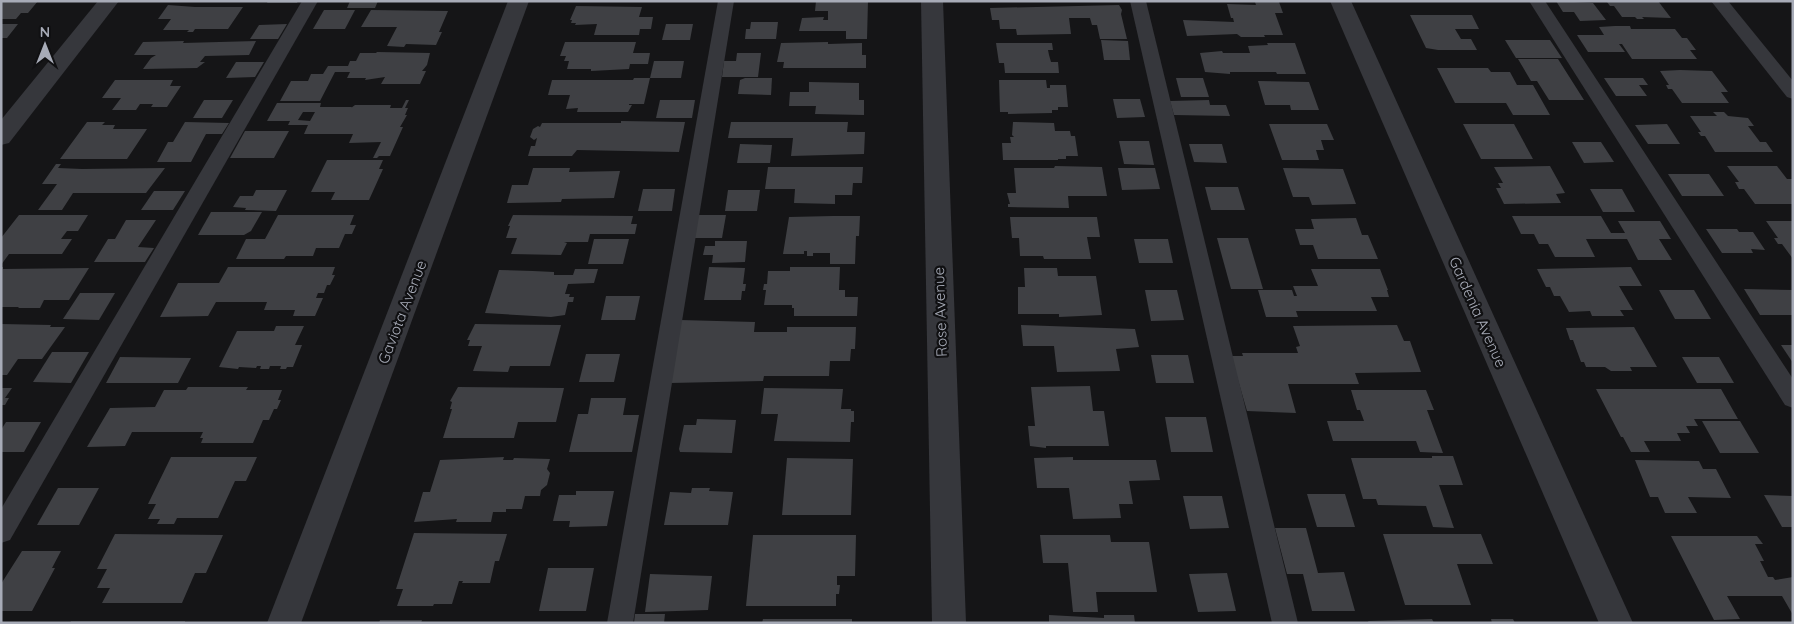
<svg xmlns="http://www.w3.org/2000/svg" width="1794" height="624" font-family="Quicksand,sans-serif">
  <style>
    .building { fill: #3f4044; fill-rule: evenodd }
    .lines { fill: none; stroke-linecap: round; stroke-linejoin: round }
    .service { fill: #36373c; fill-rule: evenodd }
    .minor { fill: #36373c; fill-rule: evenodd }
    .tertiary { fill: #36373c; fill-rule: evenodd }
    .labels { text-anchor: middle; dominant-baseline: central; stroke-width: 4.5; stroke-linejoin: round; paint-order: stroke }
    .street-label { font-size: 15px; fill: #a7abb7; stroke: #101012 }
  </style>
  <rect width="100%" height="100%" fill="#151517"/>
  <!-- building -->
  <g class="building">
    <polygon points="1,1 38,1 28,13 21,13 16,19 1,19"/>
    <polygon points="268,1 298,1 297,3 267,3"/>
    <polygon points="350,1 378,1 375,8 347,8"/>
    <polygon points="816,1 868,1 867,39 846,39 846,31 799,31 802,18 824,17 823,20 828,20 828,11 815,11"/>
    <polygon points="1556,1 1593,3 1606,20 1580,21 1574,12 1563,12"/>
    <polygon points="1658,1 1671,18 1642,17 1644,19 1637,19 1635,17 1622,17 1614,6 1610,6 1607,2"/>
    <polygon points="1255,2 1279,2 1283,13 1275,13 1283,35 1264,35 1265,37 1241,37 1237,34 1187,36 1183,20 1234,22 1233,18 1231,18 1227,4 1256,5"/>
    <polygon points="168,5 195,7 243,7 228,29 195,29 193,32 187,32 189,30 163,30 171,19 158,19"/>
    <polygon points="1119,5 1122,10 1121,14 1127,39 1100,39 1097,25 1092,25 1090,18 1069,18 1071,34 1017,35 1016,29 1000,29 999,20 992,20 990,8"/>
    <polygon points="576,6 642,7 639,17 653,17 651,29 640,29 639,35 594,35 597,24 575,25 576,23 571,23 572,20 570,20"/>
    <polygon points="324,10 355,10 345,29 313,29"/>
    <polygon points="371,10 448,11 439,32 442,32 436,45 406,44 404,47 387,46 397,27 361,27"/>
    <polygon points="1410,15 1472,15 1479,29 1455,29 1461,39 1471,39 1477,50 1438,50 1426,48"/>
    <polygon points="751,22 778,22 776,39 745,39 746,29 750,29"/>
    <polygon points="1,24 18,24 7,38 1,38"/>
    <polygon points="287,24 278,39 250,39 259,25"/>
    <polygon points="666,24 693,24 690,40 662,40"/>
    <polygon points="1615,26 1630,26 1631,29 1675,29 1682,38 1687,38 1696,50 1690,50 1697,59 1632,59 1622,44 1619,44 1625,52 1588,52 1577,35 1604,35 1599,27"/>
    <polygon points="1101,40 1128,41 1130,60 1104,60"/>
    <polygon points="1505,40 1550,40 1562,58 1516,58"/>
    <polygon points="184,41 183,43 256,41 249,55 205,56 200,62 205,62 197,68 143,69 151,58 156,55 134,55 143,42"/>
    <polygon points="565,42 636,42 633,53 650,53 648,64 630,64 629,69 591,71 591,69 567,69 569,61 564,61 566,56 560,56"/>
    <polygon points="828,42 828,44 862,43 862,55 866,55 866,68 783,68 784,62 777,62 781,43"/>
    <polygon points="996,43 1052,43 1053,50 1048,50 1049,55 1051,62 1058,62 1059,73 1005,73 1004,63 999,63"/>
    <polygon points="1267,43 1295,43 1306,74 1277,74 1276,72 1230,72 1230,74 1205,72 1200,53 1222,51 1223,53 1250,53 1248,46 1268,45"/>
    <polygon points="377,52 430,53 427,65 422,71 426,71 420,84 381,84 385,77 365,80 366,78 347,78 350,72 335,72 320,101 280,101 291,81 308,81 311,74 323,74 328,66 348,66 350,61 356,61 360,53 376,53"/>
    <polygon points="737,53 761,53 758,77 722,77 724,61 736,61"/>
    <polygon points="1518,59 1558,59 1584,100 1549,100 1537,81 1531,81"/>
    <polygon points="654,61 684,61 681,78 650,78"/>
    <polygon points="236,62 264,62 255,77 226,78"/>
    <polygon points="1437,68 1488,68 1491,72 1510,72 1517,85 1533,85 1550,115 1513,115 1506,103 1455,103"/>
    <polygon points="1680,70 1712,71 1728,92 1721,92 1729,103 1682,103 1672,89 1668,89 1666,85 1669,85 1660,71"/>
    <polygon points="634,78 650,78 644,104 629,104 629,105 632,105 628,112 577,112 578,108 566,109 570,95 548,95 552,80 633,80"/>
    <polygon points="745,78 772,78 771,95 738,94 740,80"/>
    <polygon points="1176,78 1203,78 1209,97 1181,97"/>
    <polygon points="1604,78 1643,78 1648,85 1639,85 1647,96 1616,96"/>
    <polygon points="115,80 173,80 170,86 181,86 167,107 151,107 153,104 140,104 136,110 112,110 121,98 102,98"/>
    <polygon points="999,80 1046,80 1047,88 1050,88 1050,85 1066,85 1068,107 1058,107 1058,110 1052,110 1052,113 1008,114 1008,112 1000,112"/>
    <polygon points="1258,81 1309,82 1319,110 1291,110 1290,105 1265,105"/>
    <polygon points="809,82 859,83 859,100 864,100 864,115 815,114 816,106 789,106 790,92 809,92"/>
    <polygon points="1113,99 1140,99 1145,117 1117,118"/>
    <polygon points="204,100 233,100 222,118 193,118"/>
    <path d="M406 100H409L405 108H408L405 115H407L400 127H403L390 156H379L377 158H373L381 142 349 143 353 134H304L308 125H288L290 121H267L277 103H321L320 107H352L351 108 355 105H391L390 108H402ZM303 112H315L310 121 298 120Z"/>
    <polygon points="660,100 695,100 692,118 656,118"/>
    <polygon points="1209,100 1210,105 1226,105 1230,116 1174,115 1170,101"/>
    <polygon points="1713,112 1724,112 1728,116 1748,118 1754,126 1748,126 1760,142 1766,142 1773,152 1715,152 1705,136 1701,136 1698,132 1701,132 1690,116 1717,116"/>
    <polygon points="621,121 685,122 679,152 577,150 572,156 528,156 531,146 535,146 537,138 534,140 530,137 533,129 538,126 540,127 542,123 621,123"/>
    <polygon points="87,122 105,122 102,125 115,125 113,129 147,129 127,159 60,159"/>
    <polygon points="185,122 229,123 222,134 206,134 191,162 157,162 168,142 173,142"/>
    <polygon points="731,122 848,122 847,132 865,132 864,154 791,156 793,138 728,138"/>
    <polygon points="1013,122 1054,123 1055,131 1070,131 1071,136 1075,136 1078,156 1066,156 1066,159 1058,159 1058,160 1003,160 1002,143 1011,143 1010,137 1014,137 1012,135"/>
    <polygon points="1269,124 1327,124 1334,140 1321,140 1324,150 1316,150 1319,160 1282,160"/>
    <polygon points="1463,124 1514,124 1533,159 1481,159"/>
    <polygon points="1667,124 1680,144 1648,144 1635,125"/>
    <polygon points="245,131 289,131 274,158 230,158"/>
    <polygon points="1119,141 1149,141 1154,165 1124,164"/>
    <polygon points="1572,142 1601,142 1614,162 1584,163"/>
    <polygon points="740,144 772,145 770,163 737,163"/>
    <polygon points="1189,144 1222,144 1227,163 1194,162"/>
    <polygon points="327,160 383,160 379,169 383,169 369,200 331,200 335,192 311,192"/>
    <polygon points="56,164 61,164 58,168 82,169 165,168 146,193 73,193 62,210 38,210 57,184 42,184"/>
    <polygon points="1055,166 1102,167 1107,196 1068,196 1069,208 1008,207 1008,204 1010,204 1007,193 1016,193 1014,168 1054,168"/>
    <polygon points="1550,166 1565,193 1556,194 1561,203 1504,204 1496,188 1501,188 1498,183 1503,183 1494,167"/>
    <polygon points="1727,166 1777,166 1787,179 1793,179 1793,204 1755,204 1744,189 1739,189 1735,182 1739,182"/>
    <polygon points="768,167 863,167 862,183 853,183 852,195 835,195 835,204 794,203 795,189 765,189"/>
    <polygon points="533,168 570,168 569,172 620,171 614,198 562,199 561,202 507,203 512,185 528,185"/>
    <polygon points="1118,168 1155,168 1160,189 1122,190"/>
    <polygon points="1283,168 1343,169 1356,204 1312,205 1309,197 1293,197"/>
    <polygon points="1668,174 1709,174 1724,196 1682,196"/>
    <polygon points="1205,187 1238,187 1245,210 1211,210"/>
    <polygon points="643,189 675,189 672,211 638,211"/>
    <polygon points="1590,189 1622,189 1635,212 1603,212"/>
    <polygon points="256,190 287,190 276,211 245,210 246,208 233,207 240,196 253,196"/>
    <polygon points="728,190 760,190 757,211 725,211"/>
    <polygon points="154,191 185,191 173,210 141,210"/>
    <polygon points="211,212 262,212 251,231 244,235 198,235"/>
    <polygon points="19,215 88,215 78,231 67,231 61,239 72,239 62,254 9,254 1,265 1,238"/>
    <polygon points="278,215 354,215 350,225 356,225 352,234 345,234 339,248 316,248 313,256 286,256 284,259 236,259 246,239 265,239"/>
    <polygon points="513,215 633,216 631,224 637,224 635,234 590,234 588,242 564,242 567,243 561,255 511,254 517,238 506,238 510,226 508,226"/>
    <polygon points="698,215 726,215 722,238 694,238"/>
    <polygon points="833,216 860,216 859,236 856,236 855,264 830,264 830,253 813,253 813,256 807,256 807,251 804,251 804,254 783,254 789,217"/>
    <polygon points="1512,216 1601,216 1611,233 1625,233 1618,221 1660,221 1671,239 1659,239 1672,260 1638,260 1627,239 1586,239 1595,257 1555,257 1548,244 1539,244 1534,234 1521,234"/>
    <polygon points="1010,217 1097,217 1100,237 1087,237 1091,259 1044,259 1043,256 1020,256 1019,238 1012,238"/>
    <polygon points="1356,218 1362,235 1368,235 1378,259 1318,259 1313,245 1300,245 1295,229 1314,229 1311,219"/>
    <polygon points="126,220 156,220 138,247 154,248 145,262 94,262 108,239 115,239"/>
    <polygon points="1766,221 1793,221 1793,259 1782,244 1778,244 1774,238 1778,238"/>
    <polygon points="1706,229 1737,229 1739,232 1753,232 1765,250 1751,249 1753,253 1722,253"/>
    <polygon points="1217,238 1248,238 1263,289 1231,289"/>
    <polygon points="594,239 629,239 623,264 588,264"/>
    <polygon points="1134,239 1168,239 1173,263 1139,263"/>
    <polygon points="715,241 747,241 745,262 712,263 713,255 703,255 705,246 715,246"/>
    <polygon points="1,267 3,267 3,269 89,268 69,300 44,300 40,308 18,308 19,307 1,307"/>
    <polygon points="228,267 335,267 332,275 335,275 330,285 327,285 324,293 318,293 316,298 323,298 315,316 293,316 295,310 264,310 267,302 216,302 208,316 160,317 178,283 219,283"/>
    <polygon points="709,267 745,268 743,284 746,284 745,291 742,291 741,300 704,300"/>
    <polygon points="790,267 840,267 839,290 845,290 845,297 858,297 857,316 794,316 794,308 792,308 792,305 764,305 766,290 763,290 764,284 767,284 768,271 790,271"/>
    <polygon points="1631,267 1642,286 1619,286 1633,310 1620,310 1624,316 1592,316 1590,311 1569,312 1560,296 1554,296 1550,287 1546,287 1537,269"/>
    <polygon points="1024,268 1057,268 1058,276 1096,276 1102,315 1059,317 1059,314 1018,314 1018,287 1025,287"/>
    <polygon points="575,269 598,269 594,283 568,284 565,294 570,294 569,297 574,297 573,302 568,302 565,315 551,317 485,313 499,270 533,271 554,272 554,275 573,275"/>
    <polygon points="1311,269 1380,269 1388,290 1387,290 1389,297 1371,297 1377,311 1296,311 1298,317 1266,317 1258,290 1292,290 1294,296 1297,296 1293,286 1318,286"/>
    <polygon points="1744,289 1793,290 1793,315 1760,315"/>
    <polygon points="1145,290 1177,290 1184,320 1151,321"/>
    <polygon points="1659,290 1694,290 1711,319 1675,319"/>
    <polygon points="80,293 115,293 99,320 63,319"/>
    <polygon points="606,296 640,296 635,320 601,320"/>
    <polygon points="680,320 755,322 754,332 787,332 787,327 856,327 855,349 851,349 850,361 830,361 829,376 764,376 763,381 670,383"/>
    <polygon points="1,324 51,325 50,327 65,327 42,359 18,359 7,375 1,375"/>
    <polygon points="475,324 561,325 550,366 510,366 508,372 473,371 482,346 468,346 470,340 467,340"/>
    <polygon points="1021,325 1135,329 1139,347 1116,349 1120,371 1057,372 1054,346 1023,346"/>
    <polygon points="1397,325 1404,341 1410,341 1421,372 1355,373 1359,384 1288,384 1296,413 1247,411 1231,356 1243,356 1242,353 1298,353 1296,347 1300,346 1293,326"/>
    <polygon points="276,326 304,326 295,345 302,345 293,367 287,367 286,369 280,369 281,366 270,366 269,369 260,369 261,366 257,366 256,368 239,367 238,369 219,367 237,331 274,331"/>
    <polygon points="1634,327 1657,367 1630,367 1632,371 1611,371 1605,367 1586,367 1584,362 1581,362 1573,340 1570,340 1566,328"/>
    <polygon points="1781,345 1793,345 1793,363"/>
    <polygon points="52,352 89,352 71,383 33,382"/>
    <polygon points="586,354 620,354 614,382 579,382"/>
    <polygon points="1151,355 1188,355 1194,383 1156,383"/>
    <polygon points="120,357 191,358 178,383 106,383"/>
    <polygon points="1682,357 1719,357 1734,383 1697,383"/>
    <polygon points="1090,386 1093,411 1104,411 1109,446 1046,446 1046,448 1030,446 1028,426 1035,426 1031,387"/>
    <polygon points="188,387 248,387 246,390 282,390 278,400 281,400 277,409 274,409 269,420 263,420 253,443 201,443 203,438 200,438 203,432 132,432 125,446 87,447 110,408 155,407 164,390 186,390"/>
    <polygon points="458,387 564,388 556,422 518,422 514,438 443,438 452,409 450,409 452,402 450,401"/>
    <polygon points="1,388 12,388 5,398 9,398 5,405 1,405"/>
    <polygon points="764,388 843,389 841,409 851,409 851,411 854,411 854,422 851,422 850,442 774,441 778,414 761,414"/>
    <polygon points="1596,389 1721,389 1738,419 1694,419 1698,426 1686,426 1690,433 1677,433 1681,441 1644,441 1650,452 1631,452 1623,437 1621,437"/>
    <polygon points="1351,390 1426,390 1434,410 1427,410 1443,453 1420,452 1416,441 1333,441 1327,421 1364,421 1360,410 1357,410"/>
    <polygon points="591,398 626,398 623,415 639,415 632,452 569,452 578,414 588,414"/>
    <polygon points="1165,417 1206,417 1213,452 1171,452"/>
    <polygon points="697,419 736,420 732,453 680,452 679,449 684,425 696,425"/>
    <polygon points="1702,421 1740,421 1759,453 1720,453"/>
    <polygon points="6,422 41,422 24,452 1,452 1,430"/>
    <polygon points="1432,456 1453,456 1463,485 1439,485 1454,528 1433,527 1426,506 1378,505 1376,499 1363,499 1351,458 1432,458"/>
    <polygon points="171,457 257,457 246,481 235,481 218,518 177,518 174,524 157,524 160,519 148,519 156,504 148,504"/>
    <polygon points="504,457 503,460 513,460 514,458 550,459 547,469 550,473 547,485 541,490 540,496 525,496 522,509 506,509 506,512 493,512 491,522 456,522 457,519 414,522 423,492 430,492 440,460"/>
    <polygon points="1073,457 1073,460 1156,460 1160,480 1129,481 1133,504 1119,504 1121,518 1073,519 1069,488 1037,488 1034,458"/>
    <polygon points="787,458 853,459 851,515 782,515"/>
    <polygon points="1635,460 1699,461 1703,469 1716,469 1731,498 1688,497 1697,513 1665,513 1658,497 1650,497"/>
    <polygon points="58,488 99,488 79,525 37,525"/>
    <polygon points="692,488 710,488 709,491 733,492 728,525 664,525 670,492 691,493"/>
    <polygon points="576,491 614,491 607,526 569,527 570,521 553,521 559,495 576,495"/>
    <polygon points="1307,494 1345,494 1355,527 1317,527"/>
    <polygon points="1764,495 1793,496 1793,527 1782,527"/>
    <polygon points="1183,496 1222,496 1229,528 1190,529"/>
    <polygon points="1275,528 1306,528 1318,573 1344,572 1355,611 1312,611 1303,574 1287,574"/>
    <polygon points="414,533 507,534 499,561 495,561 490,583 462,583 463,581 459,581 452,604 434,604 433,606 397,606 403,589 396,589"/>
    <polygon points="115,534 223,535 206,573 195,573 182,603 102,603 110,588 97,588 107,569 97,569"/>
    <polygon points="1383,534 1481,534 1493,564 1457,564 1471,605 1405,605"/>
    <polygon points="753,535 856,535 855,576 837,576 837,585 840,585 839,594 836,594 836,606 746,606"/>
    <polygon points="1040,535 1110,535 1111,542 1149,542 1157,592 1096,592 1098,612 1073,612 1068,563 1043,563"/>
    <polygon points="1671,536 1757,536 1763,544 1755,544 1764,561 1760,561 1768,577 1773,577 1775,580 1793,577 1793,615 1782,596 1727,596 1740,619 1714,620"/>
    <polygon points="22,551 61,551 52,568 55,568 32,611 1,611 1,584"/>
    <polygon points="548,568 594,568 586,611 539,611"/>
    <polygon points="1227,573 1236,611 1198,612 1189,574"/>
    <polygon points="650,574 712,576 708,610 645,612"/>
    <polygon points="635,614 665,614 664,623 634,623"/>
    <polygon points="1049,615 1104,618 1104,615 1134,615 1135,623 1049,623"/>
    <polygon points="763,619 852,619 852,623 762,623"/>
    <polygon points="1432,619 1434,623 1369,623 1368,621"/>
    <polygon points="1491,619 1513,619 1515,623 1492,623"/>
    <polygon points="380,620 422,620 421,623 379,623"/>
    <polygon points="71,621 185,621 185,623 70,623"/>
  </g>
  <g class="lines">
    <!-- service -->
    <g class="service">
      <polygon points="302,1 318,1 10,540 1,543 1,509"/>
      <polygon points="718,1 734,1 633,623 607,623"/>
      <polygon points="1130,1 1146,1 1298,623 1272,623"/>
      <polygon points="1529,1 1545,1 1793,379 1793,408 1785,405"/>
      <polygon points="1711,1 1728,1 1793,81 1793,99 1787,97"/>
    </g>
    <!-- minor -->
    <g class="minor">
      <polygon points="508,1 529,1 301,623 267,623"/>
      <polygon points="921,1 943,1 966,623 932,623"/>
      <polygon points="1330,1 1351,1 1633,623 1599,623"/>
    </g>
    <!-- tertiary -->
    <polygon class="tertiary" points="98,1 119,1 9,143 1,145 1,120"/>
  </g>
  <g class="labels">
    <!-- street labels -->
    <g class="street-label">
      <text transform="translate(402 312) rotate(-69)">Gaviota Avenue</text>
      <text transform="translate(940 312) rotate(-92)">Rose Avenue</text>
      <text transform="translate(1478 312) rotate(66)">Gardenia Avenue</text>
    </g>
  </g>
  <!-- border -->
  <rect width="1794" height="624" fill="none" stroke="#a7abb7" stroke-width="5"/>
  <!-- north arrow -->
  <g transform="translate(45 45)" stroke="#101012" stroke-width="4" paint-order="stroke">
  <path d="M0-4L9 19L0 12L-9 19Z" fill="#a7abb7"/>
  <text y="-8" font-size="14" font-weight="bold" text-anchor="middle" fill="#a7abb7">N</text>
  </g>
</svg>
